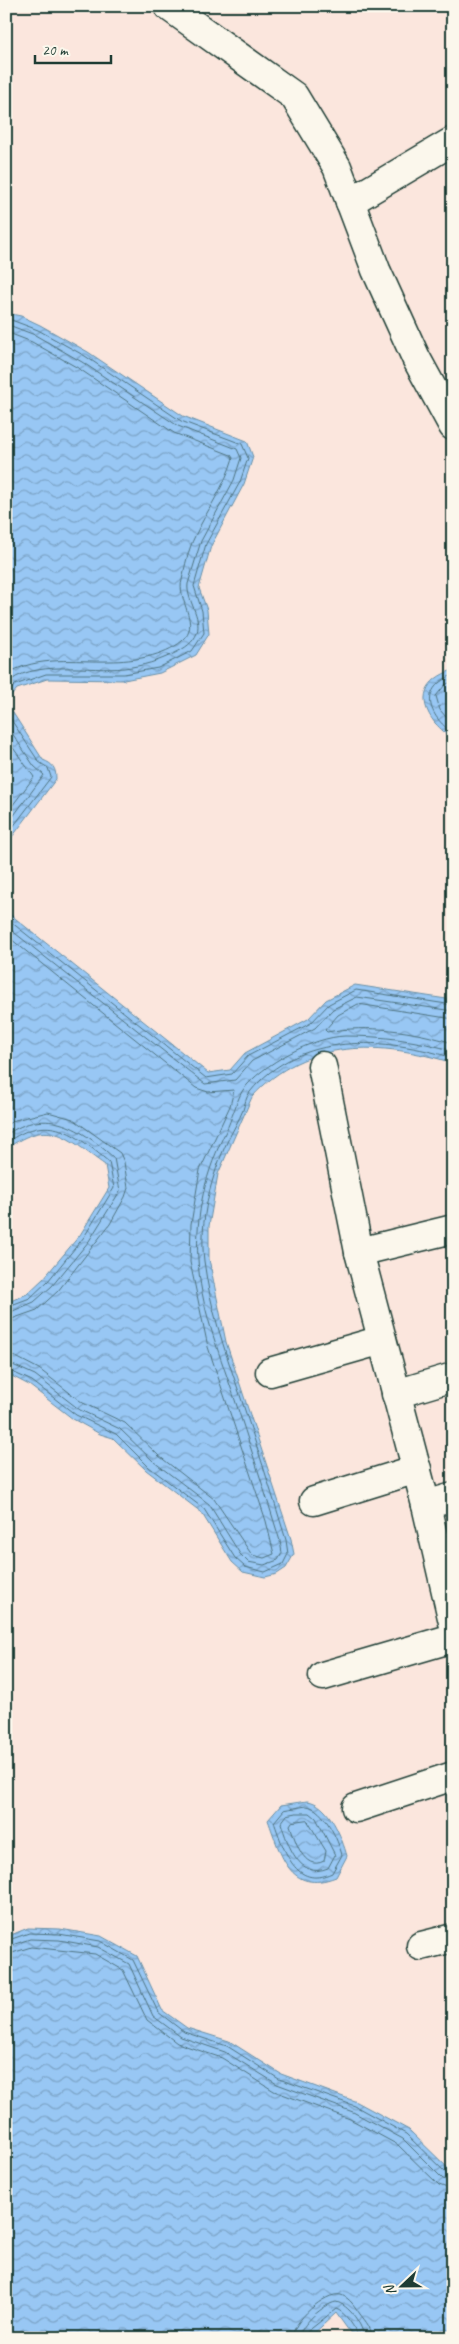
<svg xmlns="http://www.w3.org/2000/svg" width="459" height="2344" font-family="Caveat,sans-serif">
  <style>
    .water { fill: url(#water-waves); stroke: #6890a7 }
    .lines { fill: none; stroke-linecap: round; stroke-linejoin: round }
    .shore { stroke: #4f7481; stroke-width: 1 }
    .minor-casing { stroke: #1f3d34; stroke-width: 31 }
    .minor { stroke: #fbf7ec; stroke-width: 28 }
  </style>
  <defs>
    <pattern id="water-waves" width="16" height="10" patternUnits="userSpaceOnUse" patternTransform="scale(1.25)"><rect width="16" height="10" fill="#98c7f4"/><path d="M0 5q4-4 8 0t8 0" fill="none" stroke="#7ba3c6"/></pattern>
  </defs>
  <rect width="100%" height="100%" fill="#fbe6dd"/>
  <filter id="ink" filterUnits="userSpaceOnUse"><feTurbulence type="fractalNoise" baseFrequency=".02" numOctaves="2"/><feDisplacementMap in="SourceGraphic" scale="10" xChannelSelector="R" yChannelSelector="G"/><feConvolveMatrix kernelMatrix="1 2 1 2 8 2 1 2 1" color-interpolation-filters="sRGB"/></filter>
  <g filter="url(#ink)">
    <!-- water -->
    <g class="water">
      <path d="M6 313 21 316 40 325 88 352 183 416 247 441 253 457 244 484 211 546 199 588 207 610 209 634 196 655 160 673 124 680 47 679 17 689 6 702 43 760C53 764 56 768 56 779L6 845Z"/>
      <path d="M453 670V738C446 735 441 729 435 723 416 699 425 679 453 670Z"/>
      <path d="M6 911 208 1073 230 1070 245 1053 308 1019 326 1000 355 985 453 1000V1063C382 1041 306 1037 252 1097L218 1174 209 1226V1259L226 1342 291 1539 294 1554 286 1568 277 1574 265 1577 243 1572 232 1562 201 1512 146 1470 113 1438 100 1434 73 1419 29 1385 6 1373V1303L27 1294 44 1278 80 1235 109 1188 105 1165C67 1138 51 1116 6 1149Z"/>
      <path d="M307 1801C329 1803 342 1838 347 1856L336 1877C289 1895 281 1855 268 1820L281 1805Z"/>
      <polygon points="28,1928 60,1929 101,1936 137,1956 162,2010 187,2028 229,2041 281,2074 357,2102 409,2130 453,2173 453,2338 354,2338 336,2313 309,2338 6,2338 6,1937"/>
    </g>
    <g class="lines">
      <!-- shore -->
      <g class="shore">
        <polyline points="6,318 38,330 85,356 181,421 242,444 248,458 240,482 206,544 194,586 202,611 204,633 192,651 158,668 124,674 46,674 15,685 6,695"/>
        <path d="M6 324 35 335 82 362 178 426 237 449 241 458 234 480 201 541 188 584C186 600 202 616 197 633 193 643 185 648 175 653 159 661 143 666 124 668 93 672 29 658 6 685"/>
        <path d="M6 332 32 342 78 368 174 433 231 455 233 458C225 486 207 510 195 536 188 550 185 566 182 580 176 599 202 625 182 641 164 656 133 661 110 661 73 662 40 655 6 674"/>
        <path d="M453 675C419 688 427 715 453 733"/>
        <polyline points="453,681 445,685 436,696 440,710 453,725"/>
        <polyline points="6,712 39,762 48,768 51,777 6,836"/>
        <polyline points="6,724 34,766 44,775 6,826"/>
        <polyline points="6,738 34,777 6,814"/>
        <polyline points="6,918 206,1078 232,1074 248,1056 311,1023 329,1004 356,990 453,1005"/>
        <polyline points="6,926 205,1084 235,1080 252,1061 315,1028 333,1009 357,997 453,1011"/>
        <polyline points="6,935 196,1088 208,1092 234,1090 230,1106 200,1170 191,1224 190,1262 208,1347 266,1521 274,1554 264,1558 252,1555 214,1499 159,1456 125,1423 83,1403 39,1369 16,1357 6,1355"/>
        <path d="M453 1019 358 1004 338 1015 325 1030 327 1032C368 1024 414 1031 453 1043"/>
        <polyline points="6,1125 15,1120 48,1112 73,1119 120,1153 124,1162 128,1188 125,1197 110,1224 58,1291 37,1310 6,1321"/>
        <path d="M6 1135C47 1105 82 1129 114 1158L120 1191 89 1241 52 1286 34 1302 6 1314"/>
        <path d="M6 1143C49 1111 74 1133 109 1162L114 1188 84 1237 48 1281 30 1298 6 1307"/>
        <path d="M6 1362 35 1375 80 1410 120 1429 154 1462 209 1504 240 1554 248 1562 264 1565 278 1560 282 1553 280 1541C265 1492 249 1442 233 1394 218 1350 200 1305 198 1259 195 1214 206 1171 226 1131 231 1121 238 1097 243 1090 262 1064 313 1037 345 1036 381 1036 418 1040 453 1051"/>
        <path d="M6 1369 32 1381 76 1415 116 1434 149 1467 204 1509 235 1558 245 1567 265 1572 283 1564 288 1554 286 1540C271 1490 255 1441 239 1392 224 1349 210 1307 204 1261 199 1221 211 1176 228 1140 233 1130 239 1120 243 1110 245 1104 246 1097 250 1092 299 1031 386 1037 453 1058"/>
        <path d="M307 1806C324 1808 338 1840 342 1855L332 1873C295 1890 284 1850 274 1822L284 1810Z"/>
        <path d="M296 1813H310L316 1818 335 1855 328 1868C299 1880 288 1845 281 1823L287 1815Z"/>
        <path d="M307 1820 326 1851 324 1861C303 1872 295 1839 290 1825L292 1822Z"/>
        <polyline points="6,1941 29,1933 59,1934 100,1941 133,1960 158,2012 184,2032 227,2046 279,2079 355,2106 406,2134 447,2174 453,2176"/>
        <polyline points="6,1947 30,1939 59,1940 98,1947 129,1964 153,2016 181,2037 225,2052 277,2084 353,2112 403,2139 443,2179 453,2182"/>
        <polyline points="6,1955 31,1947 95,1954 123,1970 147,2020 177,2043 222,2058 274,2091 350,2119 398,2145 439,2185 453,2190"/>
        <path d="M292 2338C292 2322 325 2291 341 2295 350 2298 355 2307 360 2314 366 2322 372 2328 372 2338"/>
        <path d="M299 2338C300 2325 324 2304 336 2302 348 2304 364 2326 364 2338"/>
        <path d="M306 2338 307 2332 336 2309C344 2311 357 2329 358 2338"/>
      </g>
      <defs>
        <g id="minor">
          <polyline points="168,6 294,96 337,167 376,270 416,358 453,426"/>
          <polyline points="350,202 453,141"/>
          <polyline points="322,1066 359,1252 426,1505 453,1622"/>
          <polyline points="359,1252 453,1229"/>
          <polyline points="270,1372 382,1340"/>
          <polyline points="396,1394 453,1377"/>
          <polyline points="314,1501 417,1469"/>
          <polyline points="426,1505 453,1497"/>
          <polyline points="323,1676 453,1638"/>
          <polyline points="356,1808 453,1776"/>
          <polyline points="421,1946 453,1938"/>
        </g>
      </defs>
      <!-- minor casing -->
      <use href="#minor" class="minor-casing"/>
      <!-- minor -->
      <use href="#minor" class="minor"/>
    </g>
  </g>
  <!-- margin -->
  <rect width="459" height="2344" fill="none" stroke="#fbf7ec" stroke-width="25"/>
  <rect x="12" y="12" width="434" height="2319" fill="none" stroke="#1f3d34" stroke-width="2" filter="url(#ink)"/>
  <!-- north arrow -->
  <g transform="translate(402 2286) rotate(248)" stroke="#fbf7ec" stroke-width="4" paint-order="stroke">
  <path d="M0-4L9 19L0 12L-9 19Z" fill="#1f3d34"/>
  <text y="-8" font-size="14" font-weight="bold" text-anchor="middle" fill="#1f3d34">N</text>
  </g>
  <!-- scale -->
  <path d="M35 55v8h76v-8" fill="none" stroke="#1f3d34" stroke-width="2.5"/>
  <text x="42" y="55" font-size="15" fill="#1f3d34" stroke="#fbf7ec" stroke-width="4" paint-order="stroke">20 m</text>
</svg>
